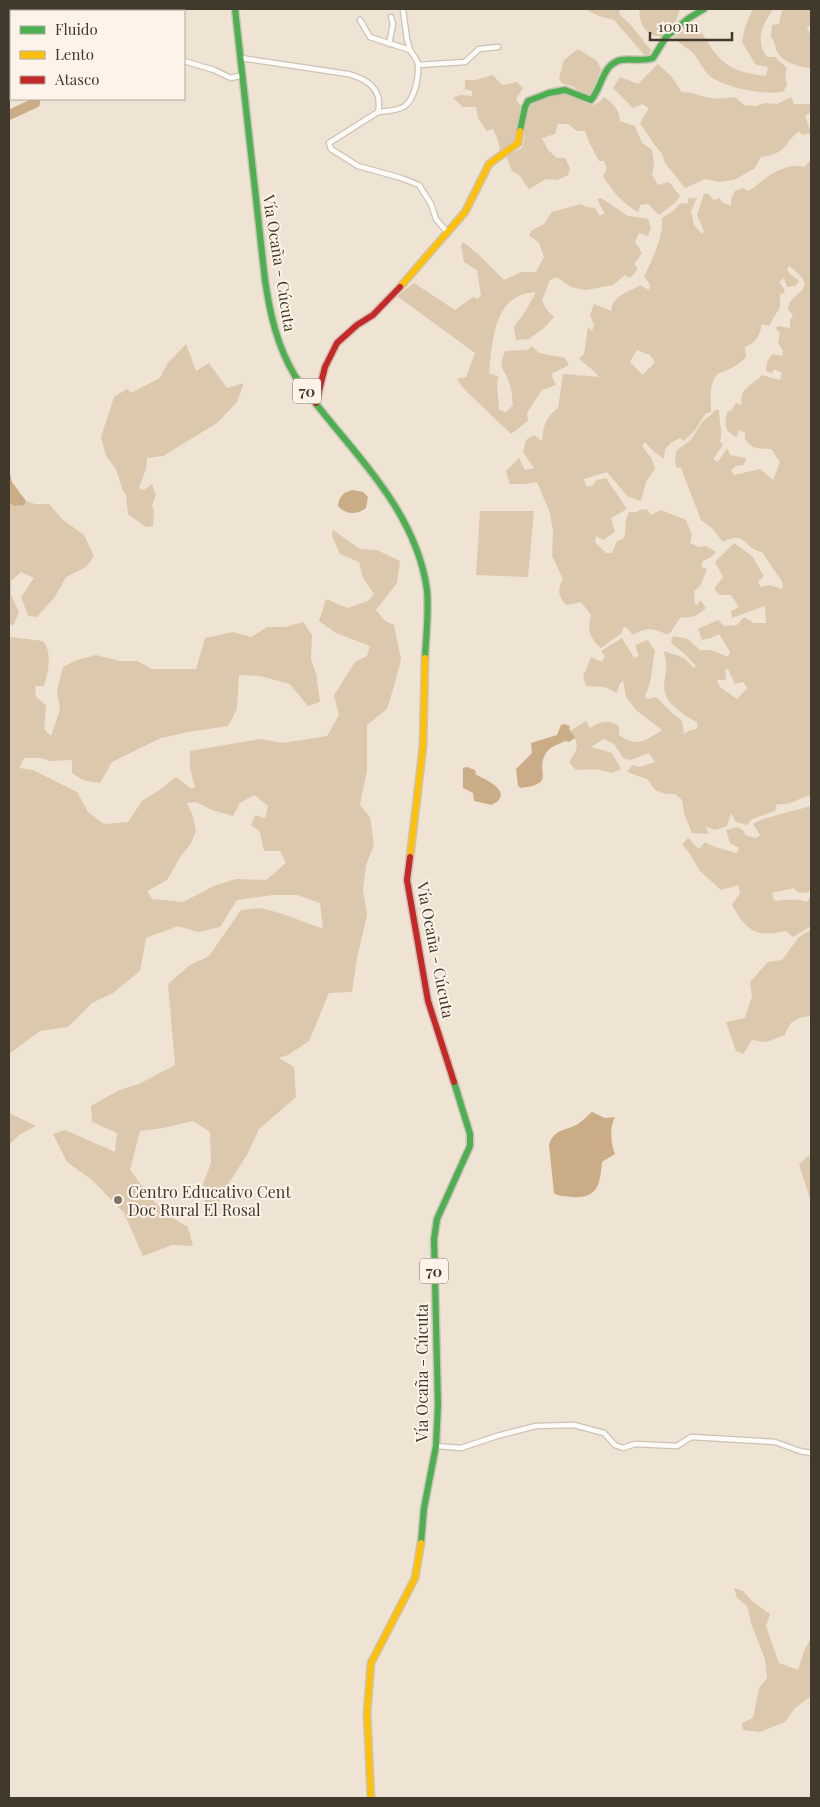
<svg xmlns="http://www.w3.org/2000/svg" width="820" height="1807" font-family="'Playfair Display',serif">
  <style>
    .green { fill: #dcc8ac; fill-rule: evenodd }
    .water { fill: #caad87 }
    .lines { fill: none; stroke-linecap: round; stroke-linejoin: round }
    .river { stroke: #caad87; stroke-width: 10 }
    .street-casing { stroke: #ccc2b6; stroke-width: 7 }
    .fast-casing { stroke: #ccc2b6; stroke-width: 9 }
    .slow-casing { stroke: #ccc2b6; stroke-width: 9 }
    .jam-casing { stroke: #ccc2b6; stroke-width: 9 }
    .street { stroke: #fdfbf8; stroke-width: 4.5 }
    .fast { stroke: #4caf50; stroke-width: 6 }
    .slow { stroke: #ffc107; stroke-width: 6 }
    .jam { stroke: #c62828; stroke-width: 6 }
    .poi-dot { fill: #7f7467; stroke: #fdf3e8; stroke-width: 2 }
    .labels { text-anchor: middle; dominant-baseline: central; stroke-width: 4; stroke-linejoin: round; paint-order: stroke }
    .shield { fill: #fdf3e8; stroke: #7a7165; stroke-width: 1 }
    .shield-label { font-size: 15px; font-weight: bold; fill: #42392d }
    .street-label { font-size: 16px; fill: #42392d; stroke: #fdf3e8 }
    .poi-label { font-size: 16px; fill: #42392d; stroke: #fdf3e8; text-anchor: start }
  </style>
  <rect width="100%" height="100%" fill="#efe3d3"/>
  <!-- green -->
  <g class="green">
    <path d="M585 9H619L620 15C633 25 640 38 651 50L647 58 614 20 599 16Z"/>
    <path d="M640 9H680L674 27 663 37C659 36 654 36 651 34 642 30 638 17 640 9Z"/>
    <path d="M753 9H773C762 26 755 39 767 57H775L787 68 785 75 787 85 783 92C764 95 732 89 714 79 703 72 700 60 692 52 686 47 679 43 673 38L685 28 702 33C721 65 729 71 766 76L768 67 756 65 742 42 745 27Z"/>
    <path d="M782 9H811V25L807 27 811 38V68C799 67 780 62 776 49 774 43 775 42 771 37L772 25 779 24Z"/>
    <polygon points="578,49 597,61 601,69 591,94 588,97 572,86 561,83 559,78 564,60"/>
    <path d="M658 64 671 76 682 92C691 92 697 95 706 97 716 100 725 98 735 97L744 105 756 106 765 103 777 104 791 97 794 104H811V112L805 116 811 133 802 135 799 131C781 146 788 153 761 157L754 169 734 180 720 182 705 179 685 188 665 163 662 154 654 144 640 123 649 108 642 104 633 108 613 88 620 77 638 84Z"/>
    <polygon points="493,75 502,85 517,82 523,88 516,99 521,107 517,134 513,145 500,151 498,140 493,129 487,131 478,118 476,107 463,107 453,98 460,95 472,96 472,91 465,89 465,80 475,80"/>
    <path d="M567 92C581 99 591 114 604 97 614 104 619 109 620 121L635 126 642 143 652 150 654 163 652 175 658 185 669 182 680 196 675 203 659 215 648 204 640 205 638 212C622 203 613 192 603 176L607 168 604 161H599L589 142 585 131H577L568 124H558L555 134 542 138 548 150 557 158H565L570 168 568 175 557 180 546 179 529 189 519 175 512 171 506 156 522 148C527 135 523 119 528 109 533 96 555 93 567 92Z"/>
    <path d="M811 160V796C796 797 795 806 777 804L775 811 752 819 747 825 736 822 731 813 727 826 715 830 705 826 709 834 692 833 684 813 682 800 675 794H666L655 790 647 779 627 772 632 765 639 767 655 762 649 753 630 760 623 758 614 744 604 739 591 747 612 753 621 769 612 773 596 769 576 770 569 762C578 748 580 746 570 731L586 721 590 728C600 721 608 719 619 726V735C639 748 644 741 662 730L637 711 626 697 623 680 619 685 617 693 605 687 586 686 583 677 591 657 602 662 605 656 601 651 622 638 634 658 639 656 635 645 648 640 655 651C651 669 653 679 645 696L648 699 656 697 672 713 682 721 684 734 690 730 697 729V722C687 717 668 705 665 693 663 686 665 678 666 670 667 664 665 657 664 651L684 658 694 668 696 666 685 654 671 643 673 636 688 639 700 650H711L728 657 730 652 719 634 711 638 702 640 698 629 718 620 724 626 737 625 744 617 754 623H766L765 606 732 618 731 611 739 607 731 595H720L714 589 723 577 715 562 734 543 752 556 764 576 758 582 761 587 770 585 782 589 783 583 762 552C744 550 747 529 723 542L712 528 701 520 681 468 676 467C673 444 681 451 692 438 696 433 699 426 703 421 708 417 712 415 715 410H719C719 421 723 432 720 441L723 445 713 459 718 462 727 448 730 455 746 458 744 465 736 466 731 470 734 475 760 469 773 480 780 462 771 449C758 448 752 450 745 439V433L738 430 737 437C725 433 723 423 728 411H731L736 403 742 405C738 389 753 385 762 375L780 380 782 373 774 369 772 373 766 371 767 362 772 354 782 356 783 351 778 343 780 333 776 329 777 326 790 328V320L793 315 788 309C788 308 790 302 791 301 795 295 807 290 804 281 802 276 793 269 789 266L787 269 789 273 799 281 795 286 787 287 784 278 779 282 785 290 783 294H780V307L769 326 762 324C760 335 756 343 745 347L746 357C738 365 733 368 722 372 708 376 711 401 711 412L705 414 696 429 684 441 680 438 672 442 665 449 664 459 653 451 645 442 642 446 652 459 655 469 646 482 641 501 627 496 607 472 584 479 586 487 592 486 597 480 606 478 627 509 611 518 615 532 603 540 596 536 595 542 606 553H612L617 541 624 538C627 528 624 521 629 512H636L642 509 648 510 651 515 661 510 686 520 692 535 690 543 699 547 706 546 716 552 711 557 703 561 701 567 707 569 700 586 694 591 695 604 698 605 700 600 706 608C698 615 692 619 681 617L670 633 666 634C652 628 646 627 633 635L626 627 623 628 622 633 601 648C590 639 587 629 591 615L581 602 566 605C558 595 557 590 563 579L552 556 553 532 550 513 537 482 524 484H510L506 471 519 458 525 470 534 468 523 452 526 440 534 435 542 441C543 426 546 417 558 408L563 374 599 377C593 369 585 365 579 358L584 354 588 327 592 331 594 325 590 315 594 304 611 311C613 294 628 293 640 285L649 290 650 285 644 276C652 261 664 235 662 218L673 211 681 203 687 204 689 198H697L691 211 694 225 702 234 704 231 697 215 704 194H708L714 200 719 198 723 203 731 206V199L735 191 743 188 749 191C765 179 782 162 804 167ZM637 350 650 355 655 362 643 375 630 362ZM725 669H728L735 684 743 682 747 688 737 699 720 687 717 680H726Z"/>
    <path d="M601 198 628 216 648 219 651 228 648 236 639 233 635 242 642 253 634 264 638 269 630 278 625 275 613 285 586 290 571 287 557 277 550 280 542 300 546 309 554 317 544 328 529 339 516 340 514 327 525 312 536 292C493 294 493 340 489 373L499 377 497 383 499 410 506 412 513 405C512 398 512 391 510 385 505 368 497 371 505 351L527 350 532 346 539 353 565 358 569 365 551 374 556 385 542 390 527 413 528 421 511 434 464 389 457 379 466 377 475 353 397 296 414 283 455 310 473 297 478 299 481 295 477 270 464 262 461 246 463 242 478 254 504 280 522 272H536L544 257 539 243 529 235 532 230 544 224 552 212 581 204 587 207 595 208 599 215 605 214 597 199Z"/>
    <polygon points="186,344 196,371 209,363 227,388 244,383 237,402 217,423 163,456 147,458 146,469 139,488 144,490 152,484 156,495 152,506 154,511 153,526 146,527 128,514 126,495 122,488 116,469 106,456 101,437 114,397 127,389 131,393 160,378 167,364"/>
    <polygon points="26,501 35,504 49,504 63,520 84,535 94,556 86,567 66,577 54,598 37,617 28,616 21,597 34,578 21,572 11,581 11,595 19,612 13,626 9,623 9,503 15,506 24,505"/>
    <polygon points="480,511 534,511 528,577 476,575"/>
    <path d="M333 530 360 549 377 550 400 561 397 583 376 610 385 621 394 625 401 659 395 683 387 709 367 725V770L360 805 370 817 374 845 366 865 363 890 367 915 357 958 352 992 329 993 309 1041 288 1055 279 1058 294 1067 296 1097 259 1129 248 1153 224 1191 212 1218 205 1204 203 1184 211 1163 210 1132 193 1121 163 1128 140 1131 130 1170 156 1204 169 1216 188 1227 193 1246 172 1245 143 1256 124 1213 92 1180 67 1162 53 1134 65 1130 115 1152 117 1133 92 1122 91 1106 119 1090 139 1084 175 1065 168 984 190 965 209 956 241 910 261 908 283 914 323 929 320 903 297 895H273L237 900 220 927 198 932 178 926 146 938 140 971 113 993 92 1003 68 1027 40 1031 9 1054V637L43 641C53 654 48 671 44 686H35L36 697 46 705 44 729 51 736 60 710 57 691 63 667 77 660 96 655 119 661H137L152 669H196L205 638 233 632 251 637 267 627H286L303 622 312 635 311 659 316 673 320 702 308 706 290 684 260 676 239 675 237 709 228 726 188 732 161 738 112 762 100 783 83 780 72 773V760L51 761 40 758H24L19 768 33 770 77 792 88 812 104 824 128 822 142 801 161 789 176 777 190 788H195L190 768V751L260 739 283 743 327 736 339 715 334 695 355 662 367 656 370 646 336 633 319 621 326 599 347 608 368 601 374 594 363 578 359 562 340 554 332 536ZM254 795 268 806 265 818 255 815 251 825 260 832 264 851H280L286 863 266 880 236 879 216 885 183 902 152 899 147 891 167 880 179 859 191 843 196 831 193 816 187 803 196 802 212 810 233 816 240 803Z"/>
    <path d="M811 806V890L806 893 797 892 794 888 772 893 774 901C785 900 797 898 806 902L811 897V926L793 937 786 931C755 938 747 931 732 905L740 893 738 885 721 890 700 871 688 851 682 845 688 838 699 849 705 842 715 847 737 853 739 848 730 843 726 830 738 827 744 831 745 835 756 838 760 835 753 824 763 819Z"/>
    <path d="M811 930V1016C797 1017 789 1021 785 1035L766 1042 752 1040 743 1054 736 1051 726 1022 745 1018 752 996 750 982 768 962 782 960 799 937Z"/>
    <polygon points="9,1113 36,1126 19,1135 9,1145"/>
    <polygon points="808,1156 811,1158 811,1202 799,1164"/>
    <polygon points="734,1588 743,1591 752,1601 770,1614 766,1626 779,1663 798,1670 804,1651 811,1638 811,1696 795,1708 785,1722 760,1732 743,1730 742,1723 753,1718 759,1688 767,1678 765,1659 752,1626 747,1606 737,1598"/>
  </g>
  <!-- water -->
  <g class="water">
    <polygon points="9,470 12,482 26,501 24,505 15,506 9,503"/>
    <path d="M352 490 363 492 368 497 366 508C357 515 346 515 338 506 339 496 343 493 352 490Z"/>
    <path d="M564 724 570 726 569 729 575 738 569 742 565 741C558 745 552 745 546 753 534 772 558 783 521 788L518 786 516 769 532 753 531 743 557 735 561 725Z"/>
    <path d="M467 767 475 770 476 773 475 774C482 778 510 789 498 801 497 802 494 803 492 805L474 801 473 793 463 788V768Z"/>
    <path d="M592 1112 605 1118 615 1117C609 1128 611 1143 615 1154L602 1162C600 1183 599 1199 572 1197 565 1196 559 1197 554 1193L549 1145C554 1129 564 1131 576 1125 582 1122 587 1116 592 1112Z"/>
  </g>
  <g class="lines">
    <!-- river -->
    <g class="river">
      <polyline points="18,9 19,11"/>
      <polyline points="9,115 35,103 34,99"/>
    </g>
    <defs>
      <g id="street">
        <polyline points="403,10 407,39 410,50"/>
        <path d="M360 20 370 37 410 50C413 55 417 59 418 64 419 77 415 98 405 106 398 111 386 111 378 112"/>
        <polyline points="389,44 393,24 391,17"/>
        <path d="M241 58 348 74C368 79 383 90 378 112L329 143 331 149 358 166 401 178 419 185 431 204 436 219 447 232"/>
        <polyline points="184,61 214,70 231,78 243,75"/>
        <polyline points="418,65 465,62 479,49 498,47"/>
        <polyline points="436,1446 461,1448 497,1436 536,1426 574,1425 604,1433 615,1445 623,1448 635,1444 677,1446 691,1437 775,1442 800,1451 811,1453"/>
      </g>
      <g id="fast">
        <path d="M235 9 265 280C270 314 277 346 295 376 343 445 415 503 427 590 429 611 426 637 425 658"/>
        <path d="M520 131 525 107 528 101 549 93 565 90 591 100C602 88 602 64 621 60 632 58 642 62 653 58L666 37 689 18 704 9"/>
        <polyline points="421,1543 424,1508 436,1446 438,1405 434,1239 437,1219 470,1146 470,1134 454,1082"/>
      </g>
      <g id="slow">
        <polyline points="400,287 465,212 489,164 518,143 520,131"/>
        <polyline points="410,857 423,747 425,658"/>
        <polyline points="371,1798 367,1713 371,1663 415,1578 421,1543"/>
      </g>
      <g id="jam">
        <polyline points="316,403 325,367 337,343 357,325 373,315 400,287"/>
        <polyline points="410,857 407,880 428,1001 454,1082"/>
      </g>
    </defs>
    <!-- street casing -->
    <use href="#street" class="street-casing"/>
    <!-- fast casing -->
    <use href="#fast" class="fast-casing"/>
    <!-- slow casing -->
    <use href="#slow" class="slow-casing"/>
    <!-- jam casing -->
    <use href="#jam" class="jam-casing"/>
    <!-- street -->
    <use href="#street" class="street"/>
    <!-- fast -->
    <use href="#fast" class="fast"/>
    <!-- slow -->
    <use href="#slow" class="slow"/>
    <!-- jam -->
    <use href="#jam" class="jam"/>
  </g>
  <!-- markers -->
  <circle class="poi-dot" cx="118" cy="1200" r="5"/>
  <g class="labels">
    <!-- shield labels -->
    <g class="shield">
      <rect x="293" y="378.5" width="28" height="25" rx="4"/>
      <rect x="420" y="1258.5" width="28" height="25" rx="4"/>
    </g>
    <g class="shield-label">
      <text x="307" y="391">70</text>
      <text x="434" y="1271">70</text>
    </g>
    <!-- street labels -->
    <g class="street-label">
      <text transform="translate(280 263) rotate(81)">Vía Ocaña - Cúcuta</text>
      <text transform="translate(436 950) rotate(79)">Vía Ocaña - Cúcuta</text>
      <text transform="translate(421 1373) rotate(-90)">Vía Ocaña - Cúcuta</text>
    </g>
    <!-- poi labels -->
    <g class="poi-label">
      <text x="128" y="1191">Centro Educativo Cent<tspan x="128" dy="18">Doc Rural El Rosal</tspan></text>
    </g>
  </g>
  <!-- border -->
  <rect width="820" height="1807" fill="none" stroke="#42392d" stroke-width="20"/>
  <!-- legend -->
  <rect x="10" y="10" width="175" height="90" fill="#fdf3e8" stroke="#b2a99d"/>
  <rect x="20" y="26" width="25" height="8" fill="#4caf50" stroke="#b2a99d"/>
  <text x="55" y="35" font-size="15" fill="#42392d">Fluido</text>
  <rect x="20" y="51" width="25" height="8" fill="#ffc107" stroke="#b2a99d"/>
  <text x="55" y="60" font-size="15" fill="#42392d">Lento</text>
  <rect x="20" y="76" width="25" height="8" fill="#c62828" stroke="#b2a99d"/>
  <text x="55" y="85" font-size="15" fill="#42392d">Atasco</text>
  <!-- scale -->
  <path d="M650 32v8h82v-8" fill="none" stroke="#42392d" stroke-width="2.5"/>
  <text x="658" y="32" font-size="15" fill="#42392d" stroke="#fdf3e8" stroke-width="4" paint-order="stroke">100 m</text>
</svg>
